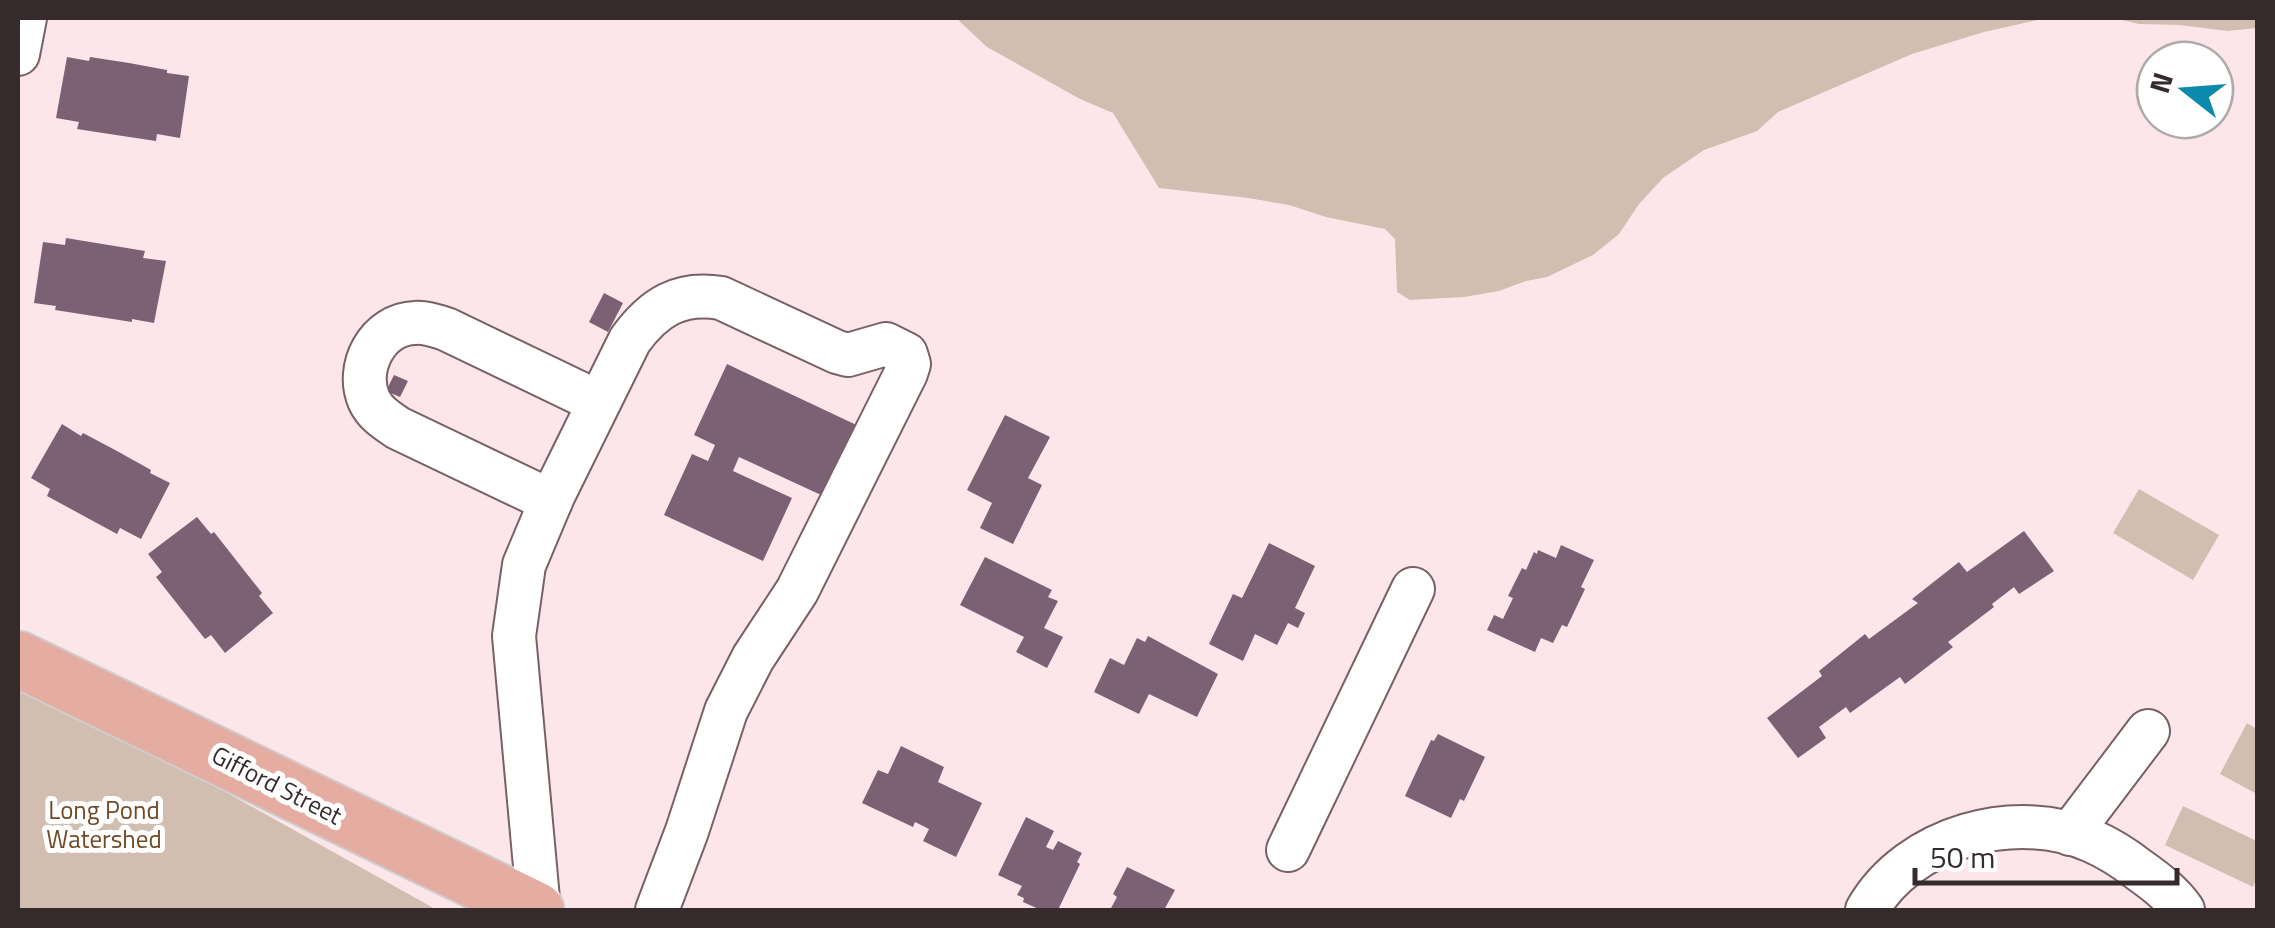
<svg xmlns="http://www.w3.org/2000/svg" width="2275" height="928" font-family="'Titillium Web',sans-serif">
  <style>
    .green { fill: #d1beb0 }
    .building { fill: #7c6074 }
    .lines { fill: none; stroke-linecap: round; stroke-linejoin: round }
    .minor-casing { stroke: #786166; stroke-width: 46 }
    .major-casing { stroke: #cfcccd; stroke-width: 59 }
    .minor { stroke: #fff; stroke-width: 42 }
    .major { stroke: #e5ada2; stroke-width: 55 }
    .labels { text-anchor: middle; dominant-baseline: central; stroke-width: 10; stroke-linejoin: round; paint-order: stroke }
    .street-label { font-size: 25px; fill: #352b2d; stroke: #fff }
    .park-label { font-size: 25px; fill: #724925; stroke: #fff }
  </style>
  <rect width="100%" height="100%" fill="#fce6ea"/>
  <!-- green -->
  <g class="green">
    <polygon points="956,18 2046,18 1984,32 1912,54 1778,112 1757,131 1704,150 1663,178 1639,204 1619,234 1593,255 1547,277 1526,281 1499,291 1464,297 1410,300 1397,292 1395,239 1385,229 1326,217 1289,205 1248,198 1159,188 1113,113 1080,99 987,47"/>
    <polygon points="2113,18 2257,18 2257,28 2227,31 2180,25 2139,24"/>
    <polygon points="2139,489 2219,535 2193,580 2113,533"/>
    <polygon points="18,676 437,910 18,910"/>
    <polygon points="2247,723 2257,729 2257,794 2220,774"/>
    <polygon points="2183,806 2257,841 2257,877 2253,887 2165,845"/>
  </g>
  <!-- building -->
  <g class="building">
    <polygon points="67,57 89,61 90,57 129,63 167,70 167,73 189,76 180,138 157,134 156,141 116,135 77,129 79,122 56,118"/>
    <polygon points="66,238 145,251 143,258 166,261 154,323 132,319 132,322 55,310 56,306 34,303 43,242 65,245"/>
    <polygon points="604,293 623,303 608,332 589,322"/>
    <polygon points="727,364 865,429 832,500 739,457 733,471 792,498 763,561 664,515 692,454 708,461 715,445 694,435"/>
    <polygon points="394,375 408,381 400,397 386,391"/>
    <polygon points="1005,415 1050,437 1028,478 1042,485 1013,544 980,528 992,503 967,490"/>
    <polygon points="62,424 81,436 83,433 117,451 151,470 150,473 170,483 141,539 120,528 117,534 47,496 50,489 31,478"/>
    <polygon points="197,517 211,534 214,532 262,593 259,596 273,613 225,653 211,635 205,639 156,577 162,572 148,554"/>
    <polygon points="2024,531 2054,571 2019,594 2014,587 1992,604 1994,607 1948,642 1953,647 1905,684 1900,677 1850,713 1846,707 1819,727 1826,738 1798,758 1767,718 1822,676 1819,671 1865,634 1869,639 1918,603 1912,599 1959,562 1967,572"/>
    <polygon points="1269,543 1315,566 1295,608 1305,613 1298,628 1288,623 1277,645 1255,634 1243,661 1209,644 1233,594 1242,598"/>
    <polygon points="1561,545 1594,560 1581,587 1585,589 1567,627 1562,625 1553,643 1541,638 1535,652 1487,630 1494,615 1503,619 1513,598 1508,596 1522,568 1526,570 1534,552 1537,554 1538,550 1556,558"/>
    <polygon points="985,557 1052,590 1048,597 1058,601 1044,628 1063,637 1047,668 1016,652 1024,637 960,605"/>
    <polygon points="1148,636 1218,674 1197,717 1149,694 1139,714 1094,692 1110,658 1124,665 1137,638 1145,642"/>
    <polygon points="1438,734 1485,757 1464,801 1460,799 1451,818 1405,796 1431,740 1434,741"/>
    <polygon points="901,746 944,767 938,782 982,803 956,857 923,841 929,829 915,822 913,827 862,803 878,770 888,774"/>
    <polygon points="1026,817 1054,831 1046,847 1053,850 1058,841 1082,853 1077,862 1080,864 1058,910 1041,910 1023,902 1024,898 1017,895 1022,886 998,875"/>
    <polygon points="1127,867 1175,890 1164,910 1110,910 1117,897 1113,894"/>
  </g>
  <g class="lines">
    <defs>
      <g id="minor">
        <polyline points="18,54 25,18"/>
        <path d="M551 501 398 428C386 420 375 413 369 400 355 368 377 324 415 323 425 322 436 326 446 329L598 402"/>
        <polyline points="2070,834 2148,731"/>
        <polyline points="1288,850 1413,589"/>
        <path d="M539 910 514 636 524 565 553 496 630 340C654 307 680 291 721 298L837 352 848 355 886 344 906 354 909 364 906 373 797 591 753 658 726 711 687 831 657 910"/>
        <path d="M1867 910C1909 837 2015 807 2092 841 2108 848 2124 858 2138 869 2155 881 2171 893 2183 910"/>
      </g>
      <polyline id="major" points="18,659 536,910"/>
    </defs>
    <!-- minor casing -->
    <use href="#minor" class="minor-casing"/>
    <!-- major casing -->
    <use href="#major" class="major-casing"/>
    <!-- minor -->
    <use href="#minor" class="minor"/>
    <!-- major -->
    <use href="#major" class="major"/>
  </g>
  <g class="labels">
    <!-- street labels -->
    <g class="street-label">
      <text transform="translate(277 785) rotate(27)">Gifford Street</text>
    </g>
    <!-- park labels -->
    <g class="park-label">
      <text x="104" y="810">Long Pond<tspan x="104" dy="29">Watershed</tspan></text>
    </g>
  </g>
  <!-- border -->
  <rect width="2275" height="928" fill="none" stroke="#352b2d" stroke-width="40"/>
  <!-- north arrow -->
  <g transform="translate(2185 90) rotate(287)"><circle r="48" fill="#ffffff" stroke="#aeaaab" stroke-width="2.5"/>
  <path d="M0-8L18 38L0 25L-18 38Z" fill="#0c8aac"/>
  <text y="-15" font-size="28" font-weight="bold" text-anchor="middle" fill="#352b2d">N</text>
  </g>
  <!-- scale -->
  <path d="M1915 868v15h262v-15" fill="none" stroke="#352b2d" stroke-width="5"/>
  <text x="1930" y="868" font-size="30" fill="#352b2d" stroke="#ffffff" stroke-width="8" paint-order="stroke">50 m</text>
</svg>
